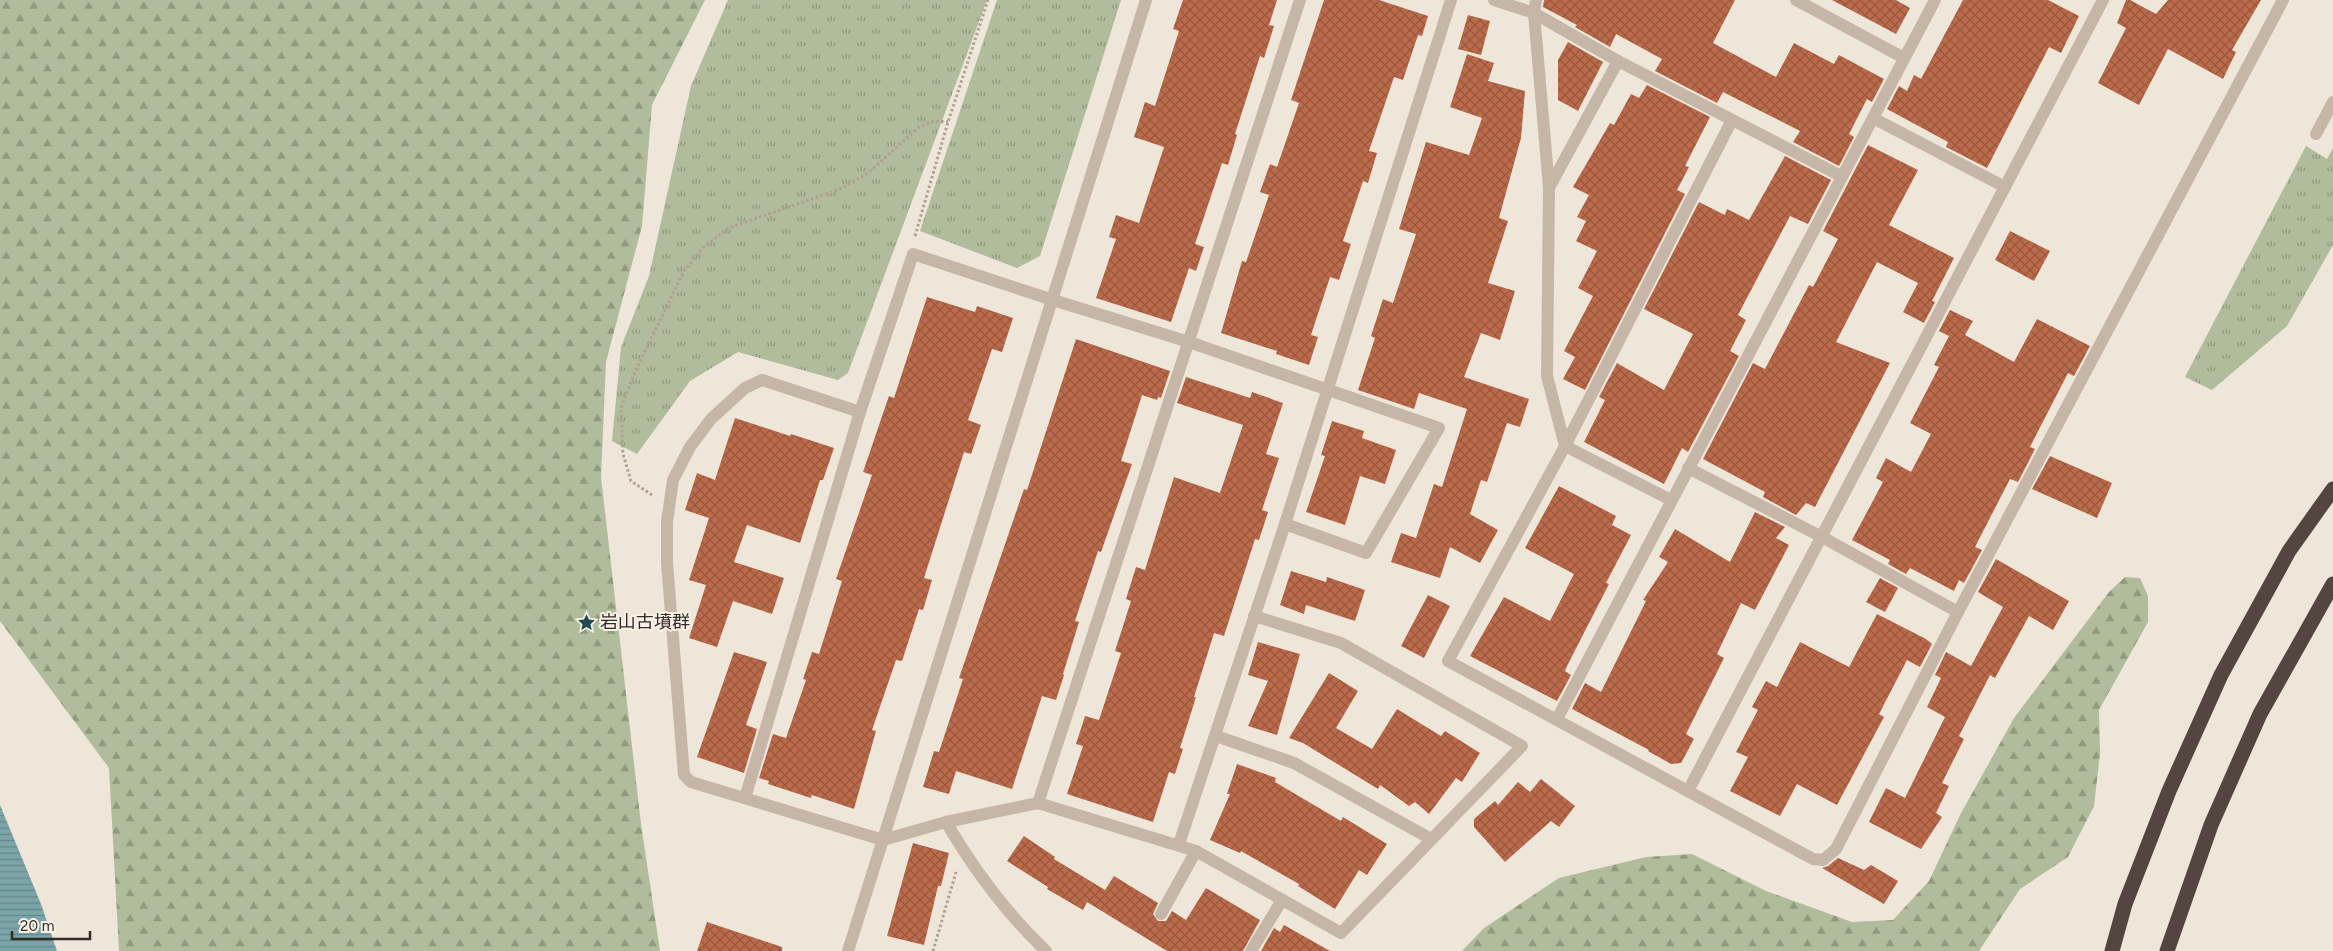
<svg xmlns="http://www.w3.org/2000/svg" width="2333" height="951" font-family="Figtree,'Noto Sans JP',sans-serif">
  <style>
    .forest { fill: url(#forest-firs) }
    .park { fill: url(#park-tufts) }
    .water { fill: url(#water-rules) }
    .building { fill: url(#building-cross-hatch) }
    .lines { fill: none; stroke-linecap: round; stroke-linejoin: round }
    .path { stroke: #b1a091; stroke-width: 3; stroke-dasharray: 2.5 2.5; stroke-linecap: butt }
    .minor { stroke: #c6b6a7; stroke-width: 12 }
    .highway { stroke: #53463f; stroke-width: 15 }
    .labels { text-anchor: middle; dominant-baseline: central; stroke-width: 4; stroke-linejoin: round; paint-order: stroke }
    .poi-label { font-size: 18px; fill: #332b27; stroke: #f7f0e5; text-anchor: start }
  </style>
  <defs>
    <pattern id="forest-firs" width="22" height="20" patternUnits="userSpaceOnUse" patternTransform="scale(1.25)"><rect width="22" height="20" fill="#b0bc9b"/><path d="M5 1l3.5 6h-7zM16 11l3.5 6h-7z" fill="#90997e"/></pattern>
    <pattern id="park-tufts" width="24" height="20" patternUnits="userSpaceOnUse" patternTransform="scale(1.25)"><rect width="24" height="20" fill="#b0bc9b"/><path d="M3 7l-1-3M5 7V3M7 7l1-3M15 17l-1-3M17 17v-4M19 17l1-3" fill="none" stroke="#90997e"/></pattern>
    <pattern id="water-rules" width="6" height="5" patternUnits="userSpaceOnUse" patternTransform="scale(1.25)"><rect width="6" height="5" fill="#7ba5a9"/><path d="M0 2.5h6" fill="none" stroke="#65878a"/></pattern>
    <pattern id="building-cross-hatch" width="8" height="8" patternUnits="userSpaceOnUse" patternTransform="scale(1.25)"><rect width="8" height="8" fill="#bb6b4b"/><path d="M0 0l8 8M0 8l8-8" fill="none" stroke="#99583e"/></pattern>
  </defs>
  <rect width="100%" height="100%" fill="#efe6da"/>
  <!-- forest -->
  <g class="forest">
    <polygon points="0,0 705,0 652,105 642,226 606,362 601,477 641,824 660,951 119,951 109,768 0,621"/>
    <polygon points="2125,577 2140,578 2148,596 2148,622 2099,710 2100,754 2094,806 2068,857 2020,889 1979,951 1462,951 1484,928 1559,878 1646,857 1692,854 1766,891 1852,922 1893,920 1929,881 1960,815 2014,718 2109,592"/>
  </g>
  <!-- park -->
  <g class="park">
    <polygon points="728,0 987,0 848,373 838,380 738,352 690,381 637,454 612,441 621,347 649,276 691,86"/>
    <polygon points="997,0 1121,0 1040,256 1017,268 920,231"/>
    <polygon points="2306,146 2327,159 2333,148 2333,245 2287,326 2212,390 2185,377"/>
  </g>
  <!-- water -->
  <polygon class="water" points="0,805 41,904 57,951 0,951"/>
  <!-- building -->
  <g class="building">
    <polygon points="1183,0 1277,0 1269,25 1274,26 1264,58 1260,56 1235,134 1237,135 1228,165 1222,163 1195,244 1204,247 1196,271 1189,268 1171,322 1096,298 1116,239 1109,237 1116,215 1139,223 1164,147 1134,137 1145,102 1155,106 1179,31 1173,29"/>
    <polygon points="1324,0 1379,0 1428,16 1422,36 1418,35 1403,80 1394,77 1369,151 1377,153 1368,183 1363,181 1343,241 1351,244 1339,280 1330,277 1311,335 1318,337 1309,365 1276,354 1277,351 1221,333 1242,261 1246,262 1269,195 1260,192 1270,164 1277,167 1299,103 1291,100"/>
    <polygon points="1544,0 1735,0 1713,43 1776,77 1794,43 1834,64 1839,55 1884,79 1872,102 1867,99 1849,134 1854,137 1839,166 1793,142 1800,131 1723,92 1717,103 1655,71 1662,59 1616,34 1610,47 1575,27 1577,25 1543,7"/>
    <polygon points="1832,0 1896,0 1910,8 1896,34"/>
    <polygon points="1963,0 2048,0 2079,16 2061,53 2049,47 1987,168 1946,147 1948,142 1887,109 1899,86 1907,91 1914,75 1921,79"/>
    <polygon points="2126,0 2130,0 2156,14 2168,0 2261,0 2232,50 2236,52 2223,79 2168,49 2139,105 2098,83 2126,28 2117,23"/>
    <polygon points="1468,15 1490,21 1481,55 1458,49"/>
    <polygon points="1568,42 1603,62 1578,111 1558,100 1558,60"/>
    <polygon points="1467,54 1494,63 1488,81 1525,91 1521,138 1499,218 1508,221 1488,283 1515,291 1500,340 1481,333 1464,377 1529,399 1520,427 1507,423 1487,482 1481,480 1470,514 1498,530 1480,563 1450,547 1440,578 1391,562 1401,533 1416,538 1434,484 1442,487 1467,409 1419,393 1414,409 1358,390 1375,338 1371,336 1383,299 1393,303 1416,234 1399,229 1426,142 1469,155 1482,118 1450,107"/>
    <polygon points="1647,85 1710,117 1685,166 1689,167 1677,190 1685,194 1585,390 1563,379 1575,357 1564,351 1593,296 1578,288 1597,251 1576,241 1586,221 1577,217 1589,195 1573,187 1610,123 1614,125 1631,94 1639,98"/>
    <polygon points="1868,145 1918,170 1889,225 1954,258 1932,301 1935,302 1924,323 1903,312 1918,283 1877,262 1836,342 1890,363 1815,507 1806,503 1796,515 1763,497 1765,492 1703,459 1753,363 1765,369 1809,285 1813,287 1838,239 1823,231"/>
    <polygon points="1785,156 1831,180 1808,224 1790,216 1760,273 1738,315 1746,320 1730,351 1739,356 1688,452 1682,448 1664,484 1584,442 1605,400 1599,397 1617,363 1664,390 1693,334 1644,309 1699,202 1725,215 1727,209 1749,220"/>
    <polygon points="2010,231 2050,251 2034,281 1995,260"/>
    <polygon points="927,297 975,312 977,306 1013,318 1002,352 992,349 968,420 981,425 971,454 964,452 924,578 932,580 923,610 919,609 902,661 896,660 872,730 876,731 854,809 812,795 811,798 768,784 769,781 759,778 773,734 786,738 806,680 803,679 812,652 819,654 842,581 836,579 872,475 863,472 889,396 894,398"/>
    <polygon points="1950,310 1973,321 1965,335 2014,362 2037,319 2090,346 2074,376 2068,373 2030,447 2035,449 2018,482 2010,479 1975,547 1982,550 1964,583 1959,580 1954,591 1910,568 1906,574 1888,564 1890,560 1852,540 1883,482 1876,478 1886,458 1911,472 1931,434 1910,423 1939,367 1934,365 1949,336 1939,331"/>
    <polygon points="1076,339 1170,371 1161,398 1158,397 1157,400 1142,395 1121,461 1132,464 1101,552 1098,551 1075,621 1079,622 1063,674 1064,675 1056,700 1042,696 1012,789 956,771 949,794 923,787 934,751 939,752 963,679 959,678 1024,489 1027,490"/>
    <polygon points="1186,377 1250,398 1252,392 1283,403 1266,454 1279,458 1262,510 1268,512 1259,540 1255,539 1224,636 1214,633 1194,697 1196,697 1180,748 1183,749 1175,774 1169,772 1153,822 1067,794 1083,746 1076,744 1085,716 1099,720 1121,653 1115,651 1131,601 1126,599 1136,567 1145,570 1174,477 1220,493 1243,425 1177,403"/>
    <polygon points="735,418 790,436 791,434 834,448 823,480 820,480 800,543 747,525 734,562 784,578 772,614 733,601 717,647 689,638 706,585 689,580 709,518 685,510 697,473 715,480"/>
    <polygon points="1332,421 1364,431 1362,438 1396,450 1385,484 1360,476 1345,525 1306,512 1325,456 1321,455"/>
    <polygon points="2050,456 2112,483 2097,518 2032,489"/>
    <polygon points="1559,486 1616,516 1612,525 1631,535 1606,583 1609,584 1567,666 1565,671 1571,675 1557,701 1470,656 1504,597 1550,621 1574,574 1525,548"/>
    <polygon points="1755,512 1785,527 1776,538 1789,545 1755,610 1741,603 1717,654 1724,658 1686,734 1694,739 1681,763 1671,764 1648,751 1649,750 1572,709 1585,683 1601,692 1646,601 1643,600 1668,562 1659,557 1675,529 1730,562"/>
    <polygon points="1996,559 2069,601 2053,630 2029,616 1995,678 1990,675 1959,736 1964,739 1942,783 1949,786 1936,813 1942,817 1921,849 1869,822 1886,788 1905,798 1945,717 1927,707 1941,678 1935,675 1946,652 1971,666 2003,607 1978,592"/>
    <polygon points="1291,571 1326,582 1327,577 1365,590 1355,621 1306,605 1304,614 1280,605"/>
    <polygon points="1880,578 1898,588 1885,612 1866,602"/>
    <polygon points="1428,595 1450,606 1424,658 1401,646"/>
    <polygon points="1877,614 1926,639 1932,644 1920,667 1907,660 1879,714 1884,717 1837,805 1797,784 1780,816 1730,791 1748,757 1736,752 1758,710 1752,707 1766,681 1777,687 1800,642 1849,667"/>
    <polygon points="1258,642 1300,654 1277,735 1248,726 1268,681 1248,675"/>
    <polygon points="734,652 767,662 746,725 757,729 744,773 697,757"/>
    <polygon points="1329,673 1358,691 1336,728 1372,749 1397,709 1441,736 1445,731 1480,753 1462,782 1456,778 1429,814 1415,802 1409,806 1380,785 1378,789 1303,743 1289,738"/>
    <polygon points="1237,764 1276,778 1275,782 1341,821 1343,817 1387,844 1367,875 1359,870 1335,909 1298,886 1299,884 1241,851 1240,853 1210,840 1230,794 1227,794"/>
    <polygon points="1541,779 1575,806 1559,827 1551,821 1505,862 1474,827 1474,819 1495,801 1498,805 1518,782 1530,792"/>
    <polygon points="1024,836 1055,857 1054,859 1105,890 1114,876 1158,903 1153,914 1158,921 1166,921 1172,911 1186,920 1206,888 1260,920 1243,951 1167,951 1087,902 1083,910 1047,889 1048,887 1007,861"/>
    <polygon points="913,843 949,853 941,886 938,886 924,945 887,936"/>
    <polygon points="1838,858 1864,870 1871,865 1898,881 1884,904 1822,868 1828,866"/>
    <polygon points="707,922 782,947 782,951 697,951"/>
    <polygon points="1284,925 1330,951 1261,951 1274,928 1280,932"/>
  </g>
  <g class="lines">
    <!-- path -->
    <g class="path">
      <polyline points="915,236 948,122 988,0"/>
      <polyline points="652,495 631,481 623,454 621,408 635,372 684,271 704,247 728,228 840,189 867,174 919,127 934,121 948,122"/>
      <polyline points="933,951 956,872"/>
    </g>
    <!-- minor -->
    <g class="minor">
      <polyline points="1494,0 1534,13 1618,61 1841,176"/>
      <polyline points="1536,0 1534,13 1549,188 1547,376 1565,446 1671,500"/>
      <polyline points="1796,0 1904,58"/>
      <polyline points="1873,118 2005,187"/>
      <polyline points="1732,120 1565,446 1448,661 1813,859 1823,860 1836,849 1958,612 2283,0"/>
      <polyline points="2316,134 2333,102"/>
      <polyline points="1549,188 1618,61"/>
      <polyline points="860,412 762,380 745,388 711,419 690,447 673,480 667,522 667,563 684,775 691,782 883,840 946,822 1038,803 1196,851 1341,933 1522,746 1341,643 1254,616"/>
      <polyline points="1688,468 1822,537 1958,612"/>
      <polyline points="1557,719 1935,0"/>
      <polyline points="1216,736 1294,763 1431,839"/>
      <polyline points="1688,791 2103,0"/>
      <polyline points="745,798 860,412 913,254 1053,300 1189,342 1439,428 1366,553 1285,524"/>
      <polyline points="1038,803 1300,0"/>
      <path d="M946 822C973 868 1007 914 1046 951"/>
      <polyline points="1179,844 1285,524 1451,0"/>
      <polyline points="1161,914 1196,851"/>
      <polyline points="848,951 1146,0"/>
      <polyline points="1251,951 1282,900"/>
    </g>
    <!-- highway -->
    <g class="highway">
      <polyline points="2112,951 2125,904 2169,791 2221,675 2289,551 2333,489"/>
      <polyline points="2167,951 2211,825 2260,714 2333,584"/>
    </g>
  </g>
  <!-- icons -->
  <defs>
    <symbol id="sight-bare" viewBox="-9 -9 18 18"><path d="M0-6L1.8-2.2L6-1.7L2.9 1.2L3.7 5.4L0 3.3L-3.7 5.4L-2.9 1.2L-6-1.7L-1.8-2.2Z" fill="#204b50" stroke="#f7f0e5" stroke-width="2.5" paint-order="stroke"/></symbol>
  </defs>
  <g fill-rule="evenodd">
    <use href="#sight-bare" x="574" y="610" width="25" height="25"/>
  </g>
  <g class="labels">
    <!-- poi labels -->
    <g class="poi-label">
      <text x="600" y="622">岩山古墳群</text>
    </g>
  </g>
  <!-- scale -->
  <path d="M12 931v8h78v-8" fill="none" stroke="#332b27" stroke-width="2.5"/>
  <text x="20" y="931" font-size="15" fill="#332b27" stroke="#f7f0e5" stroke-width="4" paint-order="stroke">20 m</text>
</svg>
